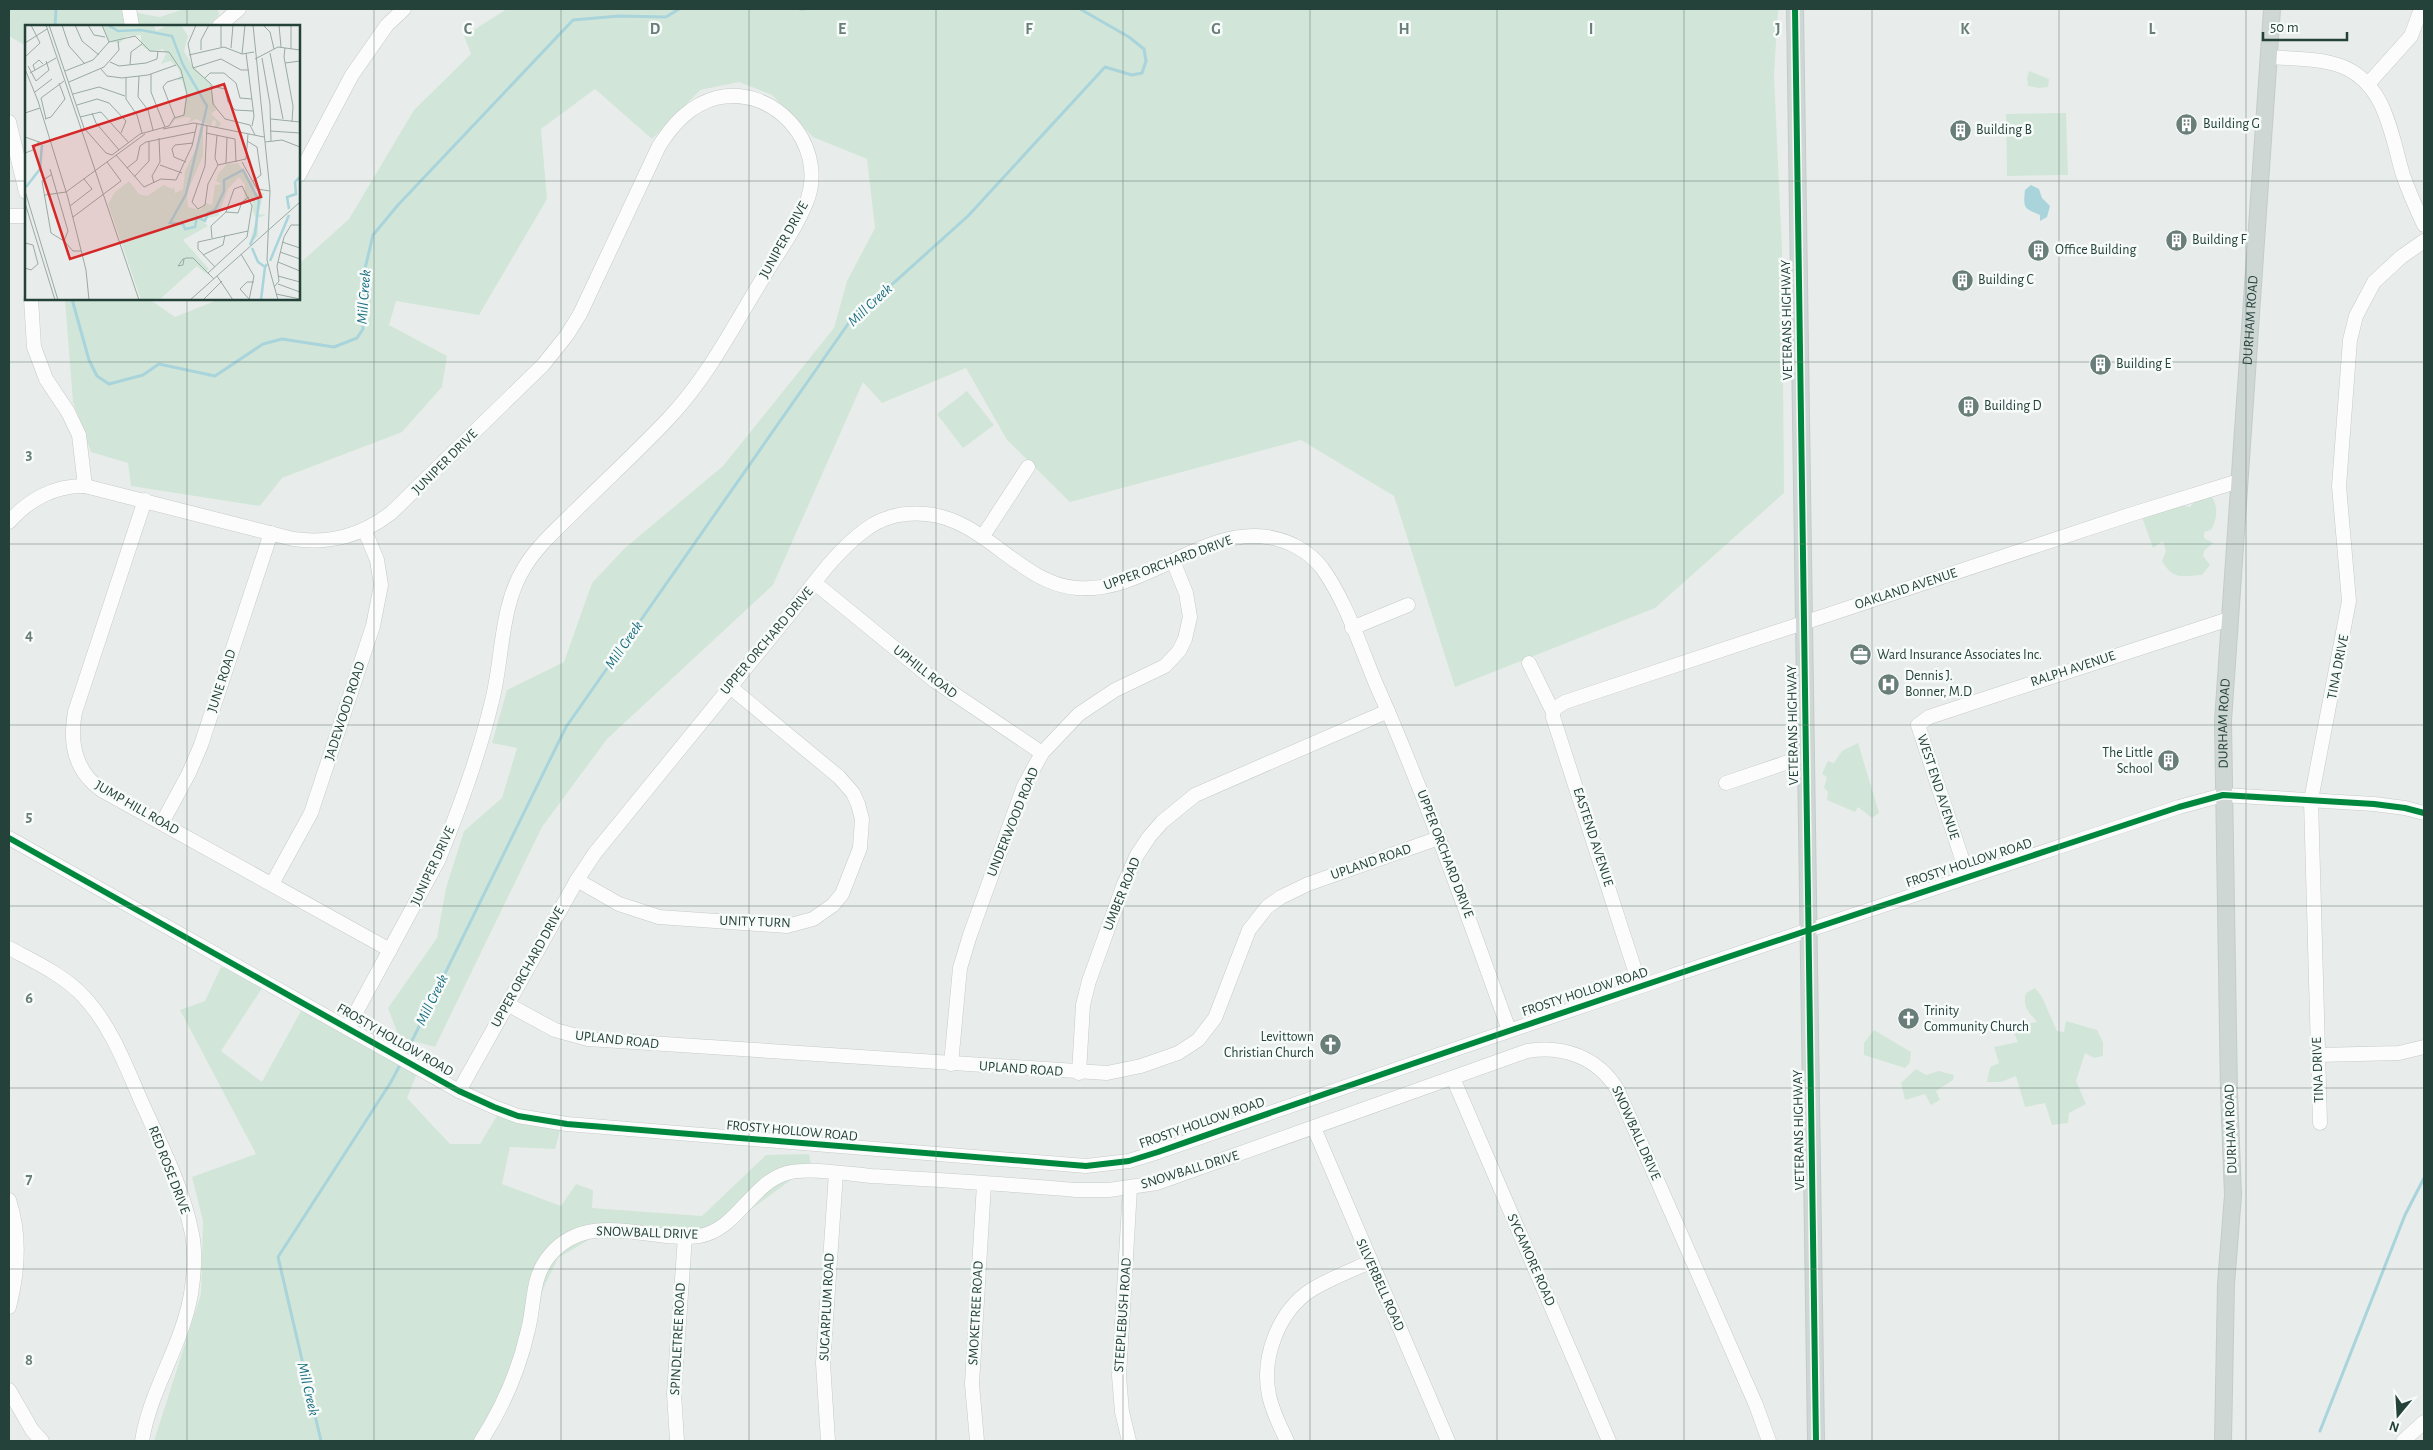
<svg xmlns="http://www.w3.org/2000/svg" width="2433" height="1450" font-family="'Alegreya Sans',sans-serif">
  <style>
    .green { fill: #d1e6d8 }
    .water { fill: #a9d4db }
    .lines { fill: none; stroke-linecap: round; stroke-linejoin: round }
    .stream { stroke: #a9d4db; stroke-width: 3 }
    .minor-casing { stroke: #c5cac8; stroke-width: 15 }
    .major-casing { stroke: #c3ccc9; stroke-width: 18 }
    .minor { stroke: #fcfcfc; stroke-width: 14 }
    .major { stroke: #cfd7d5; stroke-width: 16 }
    .cycleway-casing { stroke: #f7fbf9; stroke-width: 9 }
    .cycleway { stroke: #00873e; stroke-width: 6 }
    .grid { fill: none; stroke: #697e78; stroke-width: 1; stroke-opacity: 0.55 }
    .labels { text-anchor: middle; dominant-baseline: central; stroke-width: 5; stroke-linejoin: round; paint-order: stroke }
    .poi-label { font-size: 14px; fill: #24423a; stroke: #f7fbf9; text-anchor: start }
    .street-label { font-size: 14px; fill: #24423a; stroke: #f7fbf9 }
    .water-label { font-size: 15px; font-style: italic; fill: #1c6f80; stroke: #f7fbf9 }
    .inset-river { fill: none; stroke: #a9d4db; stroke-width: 2.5 }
    .inset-road { fill: none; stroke: #9aa9a4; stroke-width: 1 }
    .view { fill: #d62828; fill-opacity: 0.15; stroke: #d62828; stroke-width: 2.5 }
    .inset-edge { fill: none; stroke: #24423a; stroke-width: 2.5 }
    .grid-label { font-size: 16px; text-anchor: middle; font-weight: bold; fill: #697e78; stroke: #f7fbf9; stroke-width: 5; stroke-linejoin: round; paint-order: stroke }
  </style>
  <rect width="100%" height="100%" fill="#e8edeb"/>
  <!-- green -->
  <g class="green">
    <polygon points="9,9 116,9 160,17 184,9 218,9 219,15 208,26 26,26 26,46 9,36"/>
    <polygon points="507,9 1778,9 1774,75 1782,250 1784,493 1655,608 1455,687 1394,496 1301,440 1070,502 1007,440 966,368 882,403 863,382 773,585 607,739 542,827 435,1047 399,1037 388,1008 437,938 446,888 464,831 502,798 517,748 492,743 507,690 564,662 592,583 625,548 723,466 834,328 847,281 875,228 867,159 813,137 772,95 739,82 700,90 652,139 595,89 541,129 547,199 479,315 396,301 389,325 447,356 442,387 402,432 282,478 260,506 131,486 128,463 91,452 73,402 65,300 62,299 149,299 175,317 220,299 299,299 299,264 349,219 414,110 471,54 464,36"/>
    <polygon points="2029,71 2049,79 2048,87 2039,88 2028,86 2027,78"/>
    <polygon points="2066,113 2068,175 2007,176 2006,114"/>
    <polygon points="967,391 994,425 963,448 937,414"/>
    <path d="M2211 496C2219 506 2217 519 2211 530L2204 532V538L2213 543 2204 551 2203 556 2210 565 2202 575C2181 576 2173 580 2162 561L2166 551 2163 541 2153 548 2142 517 2180 505 2190 507 2196 500Z"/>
    <polygon points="1858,743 1879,813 1872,818 1858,807 1855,812 1827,800 1828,792 1824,788 1827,777 1822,774 1828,761 1834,763 1842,751"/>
    <polygon points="221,967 266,982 221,1051 262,1082 302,1009 417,1073 407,1098 450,1144 480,1144 498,1114 561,1127 555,1149 510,1147 502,1184 561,1206 576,1184 593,1190 592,1208 702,1216 766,1155 809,1154 811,1165 708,1241 592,1238 558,1258 544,1287 487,1441 154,1441 201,1294 203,1221 192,1177 256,1154 180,1010 205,1001"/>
    <path d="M2035 988 2042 997 2057 1031 2064 1032 2066 1021 2097 1030 2103 1042V1056L2094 1058 2085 1053 2076 1081 2086 1104 2069 1113 2068 1123 2052 1125 2045 1103 2025 1107 2016 1076 2001 1082H1987L1990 1067 1999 1063 1994 1047 2018 1042 2011 1027 2037 1022C2029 1012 2022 1007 2026 993Z"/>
    <polygon points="1874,1030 1911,1052 1910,1062 1905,1068 1864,1055 1864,1043"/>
    <polygon points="1916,1069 1926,1075 1939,1071 1954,1075 1953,1080 1936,1091 1940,1100 1931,1105 1925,1094 1905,1100 1901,1083"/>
  </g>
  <!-- water -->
  <path class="water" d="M2031 185 2039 189 2042 198 2050 206 2047 217 2040 221V215C2024 208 2023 209 2025 190Z"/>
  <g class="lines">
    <!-- stream -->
    <g class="stream">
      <polyline points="800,9 805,9"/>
      <polyline points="55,26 56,9"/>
      <polyline points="72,299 89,360 97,376 109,384 143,375 159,364 215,376 263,344 282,339 334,347 357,338 363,329 364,273 373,235 398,205 573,20 619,16 666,17 679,9"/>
      <polyline points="405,1055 566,727 848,324 968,216 1105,67 1132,75 1142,73 1146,61 1144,49 1129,37 1080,9"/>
      <polyline points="2320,1431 2405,1215 2424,1178"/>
      <polyline points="321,1441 278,1257 391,1082 401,1063"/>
    </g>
    <defs>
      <g id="minor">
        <polyline points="129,9 132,26"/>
        <polyline points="219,26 239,9"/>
        <path d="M2269 57C2293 59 2318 58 2341 66 2386 83 2391 135 2403 175 2409 192 2416 208 2424 225"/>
        <polyline points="2368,84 2411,36 2421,9"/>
        <polyline points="9,122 26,192"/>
        <polyline points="299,175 352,75 387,25 404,9"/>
        <polyline points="9,216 26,216"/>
        <polyline points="31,299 34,347 46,379 68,412 79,435 85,486"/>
        <path d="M145 500 75 712C69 744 75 772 103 791L390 950"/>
        <path d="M9 522C28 500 55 485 85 486L293 539C330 544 361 536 391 513L543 365 567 335 580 314 659 146C673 124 690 105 716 98 773 84 826 143 808 198 798 226 778 252 763 278 734 325 708 377 669 418 639 450 606 480 575 511 557 529 537 546 524 568 500 607 503 658 492 701 479 755 459 810 438 861L348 1027"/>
        <polyline points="983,536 1028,467"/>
        <polyline points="815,583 935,681 1042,753"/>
        <polyline points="1352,628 1408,605"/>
        <polyline points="1529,663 1553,712"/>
        <polyline points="1726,783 1806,756"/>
        <polyline points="162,823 189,773 201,745 271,533"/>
        <path d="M9 838 459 1091 494 1107 518 1116 567 1124 1086 1166 1129 1161 1158 1152C1497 1033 1838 920 2179 807L2223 795 2374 804 2405 808 2424 813"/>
        <polyline points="1968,877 1918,725 1929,717 2229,619"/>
        <polyline points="577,880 619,904 659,917 787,926 813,919 833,905 842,894 860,848 862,819 858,804 853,793 839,777 729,686"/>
        <polyline points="272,884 311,813 373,626 381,585 377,560 365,531"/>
        <path d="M9 948C35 962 64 975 84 997 112 1027 126 1067 142 1103 161 1145 183 1188 192 1234 196 1254 194 1275 191 1294 182 1346 150 1390 142 1441"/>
        <polyline points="1640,986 1553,717 1554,709 1565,702 2129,515 2239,481"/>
        <polyline points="507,1004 555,1030 588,1039 1107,1073 1141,1066 1178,1053 1198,1040 1215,1018 1249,930 1267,907 1281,897 1308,884 1439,838"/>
        <polyline points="2318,1055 2399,1053 2424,1047"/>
        <polyline points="951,1064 960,968 970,935 1024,786 1042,753 1079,714 1115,690 1165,666 1179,651 1185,639 1190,617 1186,593 1173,561"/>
        <polyline points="1079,1073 1083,1005 1089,981 1124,884 1137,855 1149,837 1162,822 1195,795 1388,711"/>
        <polyline points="1453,1078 1609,1441"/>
        <path d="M459 1091 577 880 595 853C657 777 718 701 780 626 807 594 831 555 865 530 882 517 904 512 926 514 985 519 1020 584 1077 588 1143 594 1202 527 1267 537 1288 540 1309 551 1322 568 1346 601 1360 646 1376 684 1426 797 1467 914 1509 1030"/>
        <polyline points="2320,1123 2311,800 2349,601 2339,486 2350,340 2356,316 2374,282 2401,257 2424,241"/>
        <polyline points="1314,1128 1448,1441"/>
        <path d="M9 1200C21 1236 18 1272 9 1307"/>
        <polyline points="9,1390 32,1430 42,1441"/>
        <path d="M481 1441C503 1407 519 1370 528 1330 535 1303 531 1277 550 1255 590 1208 650 1243 699 1236 737 1230 751 1183 787 1173 807 1167 849 1174 871 1176 939 1180 1008 1184 1076 1190H1109L1157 1183 1527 1051C1563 1045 1597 1057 1617 1089L1756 1405 1769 1441"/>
        <polyline points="677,1441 674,1393 685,1237"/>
        <polyline points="828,1441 823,1363 836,1173"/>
        <polyline points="977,1441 972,1384 984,1184"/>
        <polyline points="1129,1441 1122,1412 1119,1376 1130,1188"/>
        <path d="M1287 1441C1280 1426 1272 1411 1269 1395 1261 1357 1279 1311 1311 1290 1329 1279 1350 1271 1370 1262"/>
        <polyline points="2403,1441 2424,1422"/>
      </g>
      <g id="major">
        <polyline points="1795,9 1816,1441"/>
        <path id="s1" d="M2223 1441 2226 1284 2233 1195 2229 1093 2223 721 2272 9"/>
      </g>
    </defs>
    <!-- minor casing -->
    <use href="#minor" class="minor-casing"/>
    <!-- major casing -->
    <use href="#major" class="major-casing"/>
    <!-- minor -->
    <use href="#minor" class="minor"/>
    <!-- major -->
    <use href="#major" class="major"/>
    <defs>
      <g id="cycleway">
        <polyline points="1795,9 1816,1441"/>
        <path d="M9 838 459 1091 494 1107 518 1116 567 1124 1086 1166 1129 1161 1158 1152C1497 1033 1838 920 2179 807L2223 795 2374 804 2405 808 2424 813"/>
      </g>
    </defs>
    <!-- cycleway casing -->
    <use href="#cycleway" class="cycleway-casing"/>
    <!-- cycleway -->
    <use href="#cycleway" class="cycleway"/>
  </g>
  <!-- grid -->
  <path class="grid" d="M187 9V26M374 9V1441M561 9V1441M749 9V1441M936 9V1441M1123 9V1441M1310 9V1441M1497 9V1441M1684 9V1441M1872 9V1441M2059 9V1441M2246 9V1441M9 181H26M299 181H2424M187 299V1441M9 362H2424M9 544H2424M9 725H2424M9 906H2424M9 1088H2424M9 1269H2424"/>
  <!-- icons -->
  <defs>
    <symbol id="building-disc" viewBox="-11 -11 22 22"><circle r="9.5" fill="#697e78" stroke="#f7fbf9"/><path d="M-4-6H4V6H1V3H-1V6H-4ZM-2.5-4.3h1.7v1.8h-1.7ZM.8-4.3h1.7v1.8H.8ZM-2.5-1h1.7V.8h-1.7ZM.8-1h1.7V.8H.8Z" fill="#fff"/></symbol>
    <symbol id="office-disc" viewBox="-11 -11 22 22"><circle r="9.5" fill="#697e78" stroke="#f7fbf9"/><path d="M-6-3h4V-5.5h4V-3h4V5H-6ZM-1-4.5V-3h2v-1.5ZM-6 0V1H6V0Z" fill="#fff"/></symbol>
    <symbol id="hospital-disc" viewBox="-11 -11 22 22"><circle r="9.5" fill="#697e78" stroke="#f7fbf9"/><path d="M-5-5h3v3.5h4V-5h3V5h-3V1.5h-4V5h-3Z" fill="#fff"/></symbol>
    <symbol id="church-disc" viewBox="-11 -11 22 22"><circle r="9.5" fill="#697e78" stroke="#f7fbf9"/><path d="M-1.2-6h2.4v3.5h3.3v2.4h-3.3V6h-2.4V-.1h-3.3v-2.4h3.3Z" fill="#fff"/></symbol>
  </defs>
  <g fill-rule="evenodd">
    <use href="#building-disc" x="2174" y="112" width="25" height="25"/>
    <use href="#building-disc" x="1948" y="118" width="25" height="25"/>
    <use href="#building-disc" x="2164" y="228" width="25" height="25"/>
    <use href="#building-disc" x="2026" y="238" width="25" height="25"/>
    <use href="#building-disc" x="1950" y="268" width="25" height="25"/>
    <use href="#building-disc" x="2088" y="352" width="25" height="25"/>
    <use href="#building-disc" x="1956" y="394" width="25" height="25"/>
    <use href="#office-disc" x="1848" y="642" width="25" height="25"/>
    <use href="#hospital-disc" x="1876" y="672" width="25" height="25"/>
    <use href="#building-disc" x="2156" y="748" width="25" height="25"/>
    <use href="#church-disc" x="1896" y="1006" width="25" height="25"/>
    <use href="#church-disc" x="1318" y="1032" width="25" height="25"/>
  </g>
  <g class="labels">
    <!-- poi labels -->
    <g class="poi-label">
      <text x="2203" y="124">Building G</text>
      <text x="1976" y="130">Building B</text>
      <text x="2192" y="240">Building F</text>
      <text x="2055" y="250">Office Building</text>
      <text x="1978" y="280">Building C</text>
      <text x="2116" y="364">Building E</text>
      <text x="1984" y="406">Building D</text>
      <text x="1877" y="655">Ward Insurance Associates Inc.</text>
      <text x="1905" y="676">Dennis J.<tspan x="1905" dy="16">Bonner, M.D</tspan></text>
      <text x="2153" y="753" text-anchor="end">The Little<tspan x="2153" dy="16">School</tspan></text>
      <text x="1924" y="1011">Trinity<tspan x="1924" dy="16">Community Church</tspan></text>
      <text x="1314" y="1037" text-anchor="end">Levittown<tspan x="1314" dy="16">Christian Church</tspan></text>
    </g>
    <!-- street labels -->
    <g class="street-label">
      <text transform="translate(784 240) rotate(-61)">JUNIPER DRIVE</text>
      <text transform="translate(1787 320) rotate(-91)">VETERANS HIGHWAY</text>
      <text stroke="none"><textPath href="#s1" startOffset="1122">DURHAM ROAD</textPath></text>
      <text transform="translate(445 462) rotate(-45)">JUNIPER DRIVE</text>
      <text transform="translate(1168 563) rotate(-20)">UPPER ORCHARD DRIVE</text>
      <text transform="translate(1906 589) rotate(-18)">OAKLAND AVENUE</text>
      <text transform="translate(767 641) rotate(-50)">UPPER ORCHARD DRIVE</text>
      <text transform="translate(2338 667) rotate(-79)">TINA DRIVE</text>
      <text transform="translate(2073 669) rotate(-18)">RALPH AVENUE</text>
      <text transform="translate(925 672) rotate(38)">UPHILL ROAD</text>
      <text transform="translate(222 681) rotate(-72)">JUNE ROAD</text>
      <text transform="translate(345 711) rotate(-72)">JADEWOOD ROAD</text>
      <text stroke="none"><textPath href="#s1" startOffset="718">DURHAM ROAD</textPath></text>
      <text transform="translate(1793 725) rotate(-91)">VETERANS HIGHWAY</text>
      <text transform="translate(1938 787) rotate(72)">WEST END AVENUE</text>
      <text transform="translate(137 808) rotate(30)">JUMP HILL ROAD</text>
      <text transform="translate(1013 822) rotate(-68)">UNDERWOOD ROAD</text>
      <text transform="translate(1593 837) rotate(72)">EASTEND AVENUE</text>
      <text transform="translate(1445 854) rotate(69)">UPPER ORCHARD DRIVE</text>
      <text transform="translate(1371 862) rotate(-19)">UPLAND ROAD</text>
      <text transform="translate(1969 863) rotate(-18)">FROSTY HOLLOW ROAD</text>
      <text transform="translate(433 866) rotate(-65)">JUNIPER DRIVE</text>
      <text transform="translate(1122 894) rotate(-68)">UMBER ROAD</text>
      <text transform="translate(755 922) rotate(2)">UNITY TURN</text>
      <text transform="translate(528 967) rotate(-61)">UPPER ORCHARD DRIVE</text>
      <text transform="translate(1585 992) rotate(-18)">FROSTY HOLLOW ROAD</text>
      <text transform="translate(395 1040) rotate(30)">FROSTY HOLLOW ROAD</text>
      <text transform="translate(617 1040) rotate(6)">UPLAND ROAD</text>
      <text transform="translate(1021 1069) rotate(4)">UPLAND ROAD</text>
      <text transform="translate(2318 1070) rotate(-92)">TINA DRIVE</text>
      <text transform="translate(1202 1123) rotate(-19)">FROSTY HOLLOW ROAD</text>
      <text transform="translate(2231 1129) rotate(-92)">DURHAM ROAD</text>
      <text transform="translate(1799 1130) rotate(-91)">VETERANS HIGHWAY</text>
      <text transform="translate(792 1131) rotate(5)">FROSTY HOLLOW ROAD</text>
      <text transform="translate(1636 1133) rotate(66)">SNOWBALL DRIVE</text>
      <text transform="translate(169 1170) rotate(69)">RED ROSE DRIVE</text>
      <text transform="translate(1190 1170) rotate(-17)">SNOWBALL DRIVE</text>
      <text transform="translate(647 1233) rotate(2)">SNOWBALL DRIVE</text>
      <text transform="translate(1531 1260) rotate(66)">SYCAMORE ROAD</text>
      <text transform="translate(1380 1285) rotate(66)">SILVERBELL ROAD</text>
      <text transform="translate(827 1307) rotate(-87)">SUGARPLUM ROAD</text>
      <text transform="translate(976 1313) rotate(-87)">SMOKETREE ROAD</text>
      <text transform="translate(1123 1315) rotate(-86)">STEEPLEBUSH ROAD</text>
      <text transform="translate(678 1339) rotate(-87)">SPINDLETREE ROAD</text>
    </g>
    <!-- water labels -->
    <g class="water-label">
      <text transform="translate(364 297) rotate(-86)">Mill Creek</text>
      <text transform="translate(870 305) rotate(-43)">Mill Creek</text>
      <text transform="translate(624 645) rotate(-55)">Mill Creek</text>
      <text transform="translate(432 1000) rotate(-64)">Mill Creek</text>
      <text transform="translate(308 1389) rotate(77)">Mill Creek</text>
    </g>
  </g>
  <!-- overview -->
  <g transform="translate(25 25)">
    <rect width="275" height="275" fill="#e8edeb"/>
    <path d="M78 0H129L131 6 143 0H156L163 11 159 26 167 40 185 58 191 85 186 89 196 98 194 102H190L191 96 188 95 186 101 171 94 163 98 166 93 161 92 150 95 143 103 149 93 158 91 161 69 157 55H152L156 50 153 43 145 36 136 39 141 29 138 24 125 27 116 20V10L102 11 95 18 84 17ZM178 101V131L162 168 163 182 175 185 181 178 187 180 190 160 197 159 191 156 193 149 202 139 213 138 229 160 230 169 239 168 233 189 241 190 233 193V211L224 220 231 195 226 179 228 177 227 175 219 178 220 160 214 152 203 164 193 191 183 193 178 197 183 201 158 215 184 244 181 247 186 253 172 241 134 275H116L83 179 90 167 104 156 114 169 122 171 139 160 147 164 149 162 150 168 158 164 160 146 172 121 175 102Z" fill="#d1e6d8"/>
    <path class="inset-river" d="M83 0 93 6 116 5 147 11 158 40 182 81 161 169 145 198 158 199 160 204 170 202 172 192 180 196 183 188 190 185 199 166V155L218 145 234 176 230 209 225 220M1 162 15 144 17 120M264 184 262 172 271 169 270 157 275 152M227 223 233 237 240 242 242 239M245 236 264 190M236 275 240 242"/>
    <path class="inset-road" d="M21 0 114 275M24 0 59 103 81 128 87 130 115 109 144 101 149 93 159 90 162 69 156 45 144 27 125 26 110 11 84 17 77 0M37 0 44 21 60 39M50 0 57 16 74 30M63 0 69 10 80 12M171 0 163 19 168 43 186 59 188 79 200 94 225 100 230 110M196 0V22M228 0 245 166 242 235 253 275M238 0 245 7 249 24M254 0 256 22M266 0V24M0 18 22 4M206 23 208 0M260 23 259 32 268 81 267 97M176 25V15L184 0M221 28 229 91 227 101M245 28 258 94M217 29 220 0M164 30 199 22 217 29 229 27M0 32 15 18 6 0M237 33 245 79 246 116M230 34 253 22 275 25M85 37 94 41 121 38 132 34 133 26M260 38 275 36M105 40 106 27 117 19M3 41 11 56 24 45 21 36M168 43 196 34 216 45H224M0 44 13 76 43 173 61 245 64 275M76 44 82 51 97 53 123 50 151 40M10 45 8 40 14 35 18 39M40 46 68 35 84 17M5 48 31 33M126 49V67L140 102M114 51 113 72 123 85 128 105M101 53V74L112 90 117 108M180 53 185 48H199L211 58 215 73 227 74M44 57 79 42 94 25 93 16M187 61 200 64 203 77 210 85 228 86M10 67 27 54M48 69 74 62 100 71M52 80 72 74 84 78 101 96 96 108M0 88 15 83M67 88 71 98 94 125M55 92 76 87 104 118M150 93 138 62 142 57 158 52M20 94 26 92 40 74 34 58M21 94 16 73 39 56M246 94 275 97M182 101 180 141 167 177 173 184 180 180 183 159 193 140 221 134 223 109M138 104 169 98 239 112M245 106 275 108M181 108 210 114 211 137M192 110 190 133 193 140M0 112 17 118 25 116M222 116 232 122 236 150 228 156M240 117 257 115 275 122M0 128 8 125 14 116M91 130 119 162 136 154 151 155 167 121 172 99M161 137 149 132 147 124 150 120 168 118M217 137 232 164 245 166M201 138 202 112M135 140 157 148M102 143 112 135 115 121 121 117 170 107M25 144 43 206 39 216M27 149 17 156 26 208 39 216 48 226H56M109 152 124 136V116M129 158 127 151 135 137 134 113M0 166 33 275M20 170 41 167 120 109M0 178 30 275M45 181 67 164 59 154M201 187 213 188 217 177 224 172M48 192 96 156 82 137M257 217 275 223M0 218 8 220 13 239 6 245 0 243M255 227 275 234M216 229 229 251 224 275M178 230 198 220 200 210M159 234 158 240 153 241 158 234H159L161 233H168L189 254M253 237 275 246M190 242 173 224V217L223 206M183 248 222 212 227 181 217 161 209 164 201 187 186 201 187 213M192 251 208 275M253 251 275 257M253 259 275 267M249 262 254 256 252 241 259 212 266 200H275M251 269 275 274M224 274 215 264 222 257H229M165 275 275 177M178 275 197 256"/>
    <path class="view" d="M199 59 236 172 45 234 8 121Z"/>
    <rect width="275" height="275" class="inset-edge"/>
  </g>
  <g class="grid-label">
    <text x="468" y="34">C</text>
    <text x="655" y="34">D</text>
    <text x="842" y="34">E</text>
    <text x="1029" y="34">F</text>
    <text x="1216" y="34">G</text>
    <text x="1404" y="34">H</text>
    <text x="1591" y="34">I</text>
    <text x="1778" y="34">J</text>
    <text x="1965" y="34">K</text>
    <text x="2152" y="34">L</text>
    <text x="29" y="459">3</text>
    <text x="29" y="640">4</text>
    <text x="29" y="821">5</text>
    <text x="29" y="1003">6</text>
    <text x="29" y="1184">7</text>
    <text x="29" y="1365">8</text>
  </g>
  <!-- border -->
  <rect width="2433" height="1450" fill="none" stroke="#24423a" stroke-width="20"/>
  <!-- north arrow -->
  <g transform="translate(2398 1415) rotate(198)" stroke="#f7fbf9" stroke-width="4" paint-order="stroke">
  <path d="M0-4L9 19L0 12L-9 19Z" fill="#24423a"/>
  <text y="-8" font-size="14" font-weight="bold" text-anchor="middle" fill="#24423a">N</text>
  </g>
  <!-- scale -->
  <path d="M2263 32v8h84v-8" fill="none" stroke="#24423a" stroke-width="2.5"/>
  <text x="2270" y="32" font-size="15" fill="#24423a" stroke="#f7fbf9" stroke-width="4" paint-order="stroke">50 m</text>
</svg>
